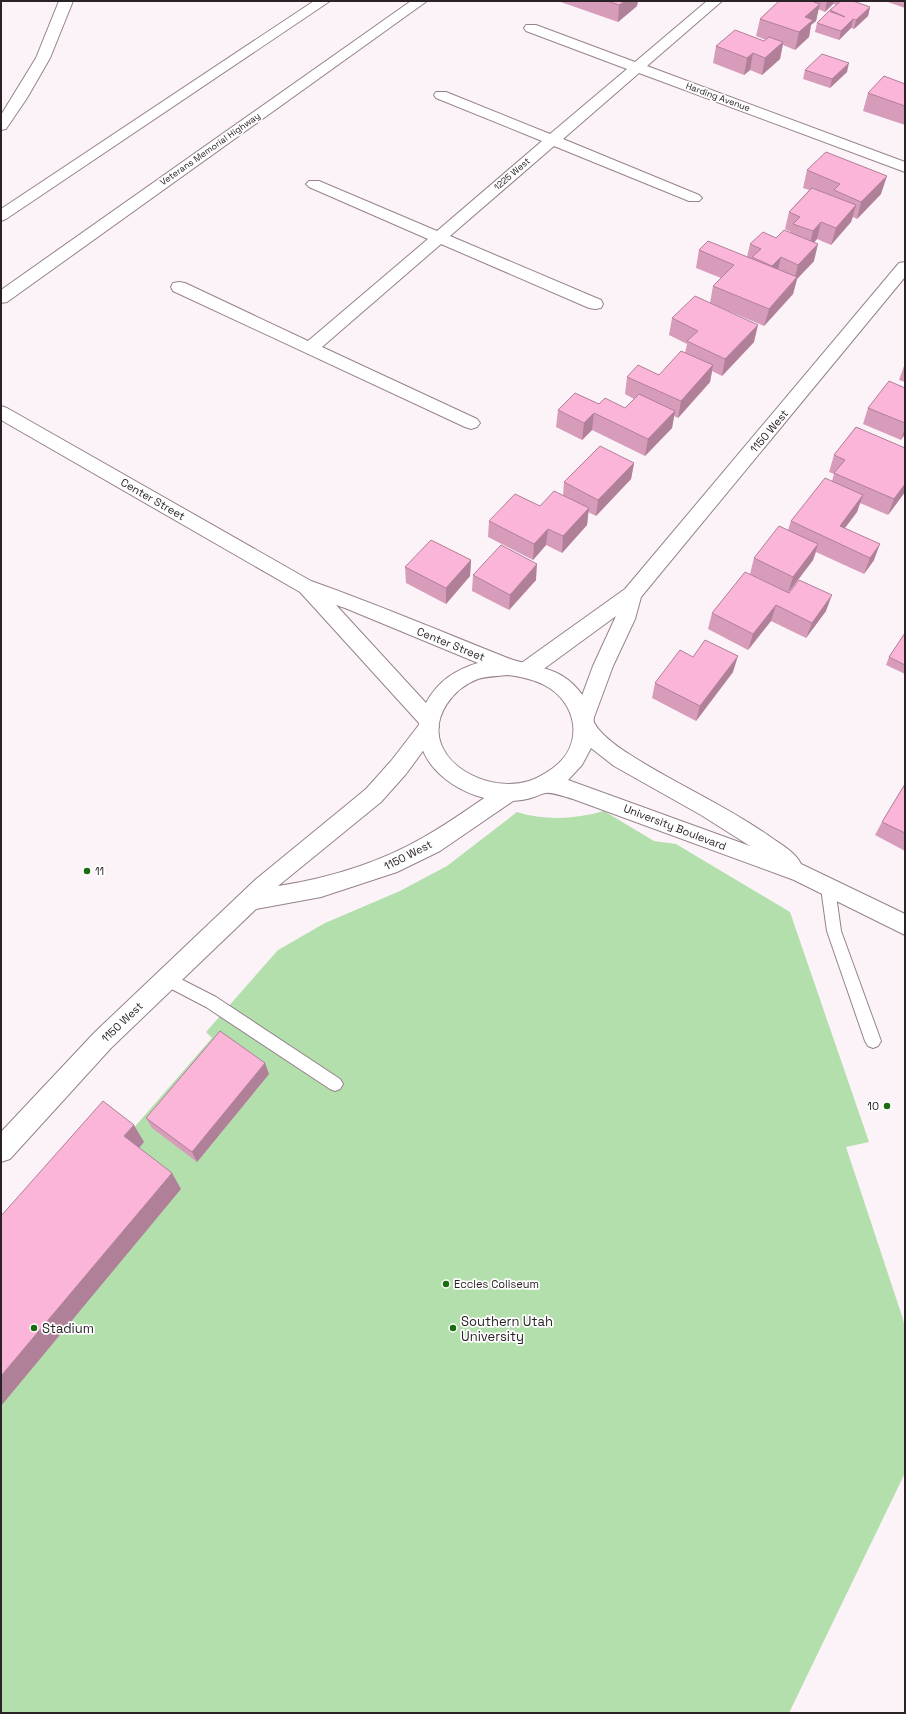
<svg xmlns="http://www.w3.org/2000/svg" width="906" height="1714" font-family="'Space Grotesk',sans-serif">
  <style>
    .green { fill: #b3dfac }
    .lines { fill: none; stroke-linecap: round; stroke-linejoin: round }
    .service-casing { stroke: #96828c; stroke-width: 2 }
    .minor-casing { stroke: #96828c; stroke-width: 2 }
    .tertiary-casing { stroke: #96828c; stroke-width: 2 }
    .secondary-casing { stroke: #96828c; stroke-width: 2 }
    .motorway-casing { stroke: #96828c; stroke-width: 2 }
    .service { fill: #fff; fill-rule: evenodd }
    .minor { fill: #fff; fill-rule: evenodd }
    .tertiary { fill: #fff; fill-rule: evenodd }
    .secondary { fill: #fff; fill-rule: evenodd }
    .motorway { fill: #fff; fill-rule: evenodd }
    .wall { fill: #d89cbb }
    .shaded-wall { fill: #b07f98 }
    .building { fill: #fbb5d9; stroke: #b07f98 }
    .poi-dot { fill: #1b6b0f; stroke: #fff; stroke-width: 1.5 }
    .labels { text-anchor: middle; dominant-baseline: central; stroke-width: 3.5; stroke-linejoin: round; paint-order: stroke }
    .far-street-label { font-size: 9px; fill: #2a2226; stroke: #fff }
    .street-label { font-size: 11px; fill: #2a2226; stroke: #fff }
    .poi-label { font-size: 11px; fill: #2a2226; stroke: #fff; text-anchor: start }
    .near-poi-label { font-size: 13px; fill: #2a2226; stroke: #fff; text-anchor: start }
  </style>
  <rect width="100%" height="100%" fill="#fcf3f8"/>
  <!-- green -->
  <path class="green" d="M604 811 654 841 676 844 790 912 869 1142 846 1147 903 1319 905 1330V1473L789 1713H1V1249L131 1131 212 1038 206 1032 278 950 325 923 400 891 447 866 517 812C546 821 576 819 604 811Z"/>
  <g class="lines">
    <defs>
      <g id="service">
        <polygon points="828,882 833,884 835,888 841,931 881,1041 878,1046 873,1048 868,1046 865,1041 827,931 821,888 823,884"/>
        <polygon points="167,972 216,997 340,1079 343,1084 340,1089 335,1091 330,1089 206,1007 162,984 160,979 162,974"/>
      </g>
      <g id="minor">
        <polygon points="707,1 722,1 647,66 905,162 905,172 639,73 563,139 699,195 702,198 699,201 689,201 554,146 450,236 601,300 603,304 601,308 595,309 589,308 441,244 322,347 477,419 480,423 477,427 471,429 465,427 173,291 171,287 173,283 179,282 185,283 308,341 428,239 309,187 306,184 309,181 319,181 437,231 542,141 436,98 434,95 436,92 446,92 550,134 627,69 526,31 524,28 526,25 536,25 635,62"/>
        <polygon points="905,262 905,277 641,597 635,619 613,666 593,720 590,726 583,728 576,726 573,720 593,666 616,616 534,676 527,678 520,676 517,670 520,664 625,589 899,263"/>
      </g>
      <path id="tertiary" d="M429 719 436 721 439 727 436 733 406 774 381 802 278 886C329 878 379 863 424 837 451 822 475 804 500 787L508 784 516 787 519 793 516 799 440 851 397 872 321 897 256 909 111 1048 10 1159 1 1162V1132L95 1032 255 880 366 789 391 761 422 721Z"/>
      <path id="secondary" d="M1 406 7 408 311 581C376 604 440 631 505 657 522 664 540 665 557 673 574 681 587 698 593 716 594 718 593 722 595 724 600 734 619 748 629 754 675 784 727 806 772 838 782 845 796 853 801 864L905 914V935L794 880 573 799C565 797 553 792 546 793 542 793 538 796 534 797 526 800 517 801 507 801 466 801 414 769 419 723L300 592 1 420ZM336 605 345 608 478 663C455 670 438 681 426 703ZM508 675C523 677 538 680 551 689 579 709 582 747 553 768 546 773 538 778 529 781 498 791 453 775 441 744 431 717 453 688 478 679 487 676 498 676 508 675ZM591 748 614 766 701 815 750 846 568 780 582 765Z"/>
      <g id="motorway">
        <polygon points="59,1 73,1 50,58 27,98 8,126 6,129 1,130 1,115 36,58"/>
        <polygon points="314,1 330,1 6,219 1,221 1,209"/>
        <polygon points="411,1 427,1 7,302 1,303 1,290"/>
      </g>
    </defs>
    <!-- service casing -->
    <use href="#service" class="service-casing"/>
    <!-- minor casing -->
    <use href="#minor" class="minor-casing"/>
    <!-- tertiary casing -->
    <use href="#tertiary" class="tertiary-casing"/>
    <!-- secondary casing -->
    <use href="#secondary" class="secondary-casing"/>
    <!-- motorway casing -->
    <use href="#motorway" class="motorway-casing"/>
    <!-- service -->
    <use href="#service" class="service"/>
    <!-- minor -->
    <use href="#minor" class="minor"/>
    <!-- tertiary -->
    <use href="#tertiary" class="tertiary"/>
    <!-- secondary -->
    <use href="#secondary" class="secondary"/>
    <!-- motorway -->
    <use href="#motorway" class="motorway"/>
  </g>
  <!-- wall -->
  <g class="wall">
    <polygon points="558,1 638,1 637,6 618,22"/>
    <polygon points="779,1 855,1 854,2 870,7 868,16 854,29 851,28 839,40 815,32 817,23 830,11 830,10 836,5 833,4 825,12 818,9 816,21 811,25 809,37 795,50 783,45 780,59 762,75 750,70 744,75 713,63 716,46 764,41 766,40 756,36 760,19"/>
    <polygon points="885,1 905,1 905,8"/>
    <polygon points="805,70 847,72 830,88 803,79"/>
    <polygon points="905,84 905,125 863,111 868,93"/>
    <polygon points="807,170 881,194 857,219 853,217 851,222 831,245 817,239 814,242 814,261 797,279 793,294 764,326 712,304 754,342 722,376 712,371 710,382 678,418 674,416 672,428 645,456 592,430 582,440 556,427 558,410 599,404 625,408 634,399 625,394 627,377 659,375 685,353 687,344 669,335 672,318 710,303 713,286 721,278 696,268 699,250 747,257 750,244 776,238 791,233 791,232 785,229 789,212 809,190 803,188"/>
    <polygon points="905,363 905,382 899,380"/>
    <polygon points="905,388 905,434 901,440 863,424 868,408"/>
    <polygon points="856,427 905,492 888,515 860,503 857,512 845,528 874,560 864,574 816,552 813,560 788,593 750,574 754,558 788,530 791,521 832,481 834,474 829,472 834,455"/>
    <polygon points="634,463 631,479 596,516 588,512 587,525 562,553 546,545 533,560 488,537 489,521 540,506 563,496 564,482"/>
    <polygon points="471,560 470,576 446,604 406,583 405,567"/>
    <polygon points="473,575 536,580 509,610 472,591"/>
    <polygon points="789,593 826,611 806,638 771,621 748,650 708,629 712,613"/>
    <polygon points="905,633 905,674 886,665 889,657"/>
    <polygon points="693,657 733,672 696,721 652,698 655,683"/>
    <polygon points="905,784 905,851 875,835 882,822"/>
    <polygon points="269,1074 197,1162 152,1128 146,1118"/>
  </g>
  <!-- shaded-wall -->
  <g class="shaded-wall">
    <polygon points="625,1 638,1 637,6 618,22 619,5"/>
    <polygon points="827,1 834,1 833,4 825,12"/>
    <polygon points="820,4 816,21 811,25 809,37 795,50 799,32 805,17"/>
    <polygon points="870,7 868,16 854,29 856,20"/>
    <polygon points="853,19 851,28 839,40 841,31"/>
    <polygon points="783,42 780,59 762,75 765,58"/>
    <polygon points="753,53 750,70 744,75 747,58"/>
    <polygon points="849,63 847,72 830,88 832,79"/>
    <polygon points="887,176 881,194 857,219 861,202"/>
    <polygon points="856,205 851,222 831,245 836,228"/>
    <polygon points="821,222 817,239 809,248 813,231"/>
    <polygon points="818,244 814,261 797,279 793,294 764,326 769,309 794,281 798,265"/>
    <polygon points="781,257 777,274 768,283 772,266"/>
    <polygon points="758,325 754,342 722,376 725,359"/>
    <polygon points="713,365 710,382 678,418 681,401"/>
    <polygon points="675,411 672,428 645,456 648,439"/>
    <polygon points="594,413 592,430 582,440 584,423"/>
    <polygon points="905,428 905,434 901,440"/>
    <polygon points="634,463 631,479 596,516 598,500"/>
    <polygon points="905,484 905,492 888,515 894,499"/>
    <polygon points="863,495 857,512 834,542 840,526"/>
    <polygon points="589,508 587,525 562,553 563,536"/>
    <polygon points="548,529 546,545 533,560 534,544"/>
    <polygon points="818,544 813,560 788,593 793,577"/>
    <polygon points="880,544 874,560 864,574 870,558"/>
    <polygon points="471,560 470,576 446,604 446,588"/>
    <polygon points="537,564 536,580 509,610 510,595"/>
    <polygon points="832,595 826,611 806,638 812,623"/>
    <polygon points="776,605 771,621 748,650 753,634"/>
    <polygon points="738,656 733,672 696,721 700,706"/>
    <polygon points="265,1063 269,1074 197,1162 192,1152"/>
    <polygon points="134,1125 144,1142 135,1153 124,1136"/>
    <polygon points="172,1173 181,1189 1,1406 1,1376"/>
  </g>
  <!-- building -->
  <g class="building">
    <polygon points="607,1 625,1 619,5"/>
    <polygon points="779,1 811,1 820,4 805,17 813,20 799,32 760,19"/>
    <polygon points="841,1 853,1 870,7 856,20 853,19 841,31 817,23 829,11 845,17 830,10"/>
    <polygon points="735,30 764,41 769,37 783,42 765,58 753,53 747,58 716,46"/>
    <polygon points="822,54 849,63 832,79 805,70"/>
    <polygon points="884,76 905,84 905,106 868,93"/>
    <polygon points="826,152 887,176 861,202 834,190 840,184 807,170"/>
    <polygon points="812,188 856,205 836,228 821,222 813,231 793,224 800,217 789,212"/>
    <polygon points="784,230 818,244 798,265 781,257 772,266 752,257 761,249 750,244 763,232 776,238"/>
    <polygon points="708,241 797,277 769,309 713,286 734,265 699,250"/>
    <polygon points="695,296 758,325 725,359 687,341 698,331 672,318"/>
    <polygon points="681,351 713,365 681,401 627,377 638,365 659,375"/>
    <polygon points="889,381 905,388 905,423 868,408"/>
    <polygon points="575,393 599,404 605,398 625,408 639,394 675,411 648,439 594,413 584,423 558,410"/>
    <polygon points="856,427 905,448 905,484 894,499 834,473 845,460 834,455"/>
    <polygon points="600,446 634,463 598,500 564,482"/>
    <polygon points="825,478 863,495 840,526 880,544 870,558 791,521"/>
    <polygon points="554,491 589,508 563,536 548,529 534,544 489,521 515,494 540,506"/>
    <polygon points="779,526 818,544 793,577 754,558"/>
    <polygon points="431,540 471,560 446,588 405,567"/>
    <polygon points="501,545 537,564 510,595 473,575"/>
    <polygon points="745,572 789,593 799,580 832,595 812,623 776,605 753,634 712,613"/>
    <polygon points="905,633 905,665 889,657"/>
    <polygon points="705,640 738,656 700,706 655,683 680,650 693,657"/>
    <polygon points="905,784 905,833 882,822"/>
    <polygon points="220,1031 265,1063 192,1152 146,1118"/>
    <polygon points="103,1101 134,1125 124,1136 172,1173 1,1376 1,1216"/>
  </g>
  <!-- markers -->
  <g class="poi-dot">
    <circle cx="87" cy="871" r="4"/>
    <circle cx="887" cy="1106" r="4"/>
    <circle cx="446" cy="1284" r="4"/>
    <circle cx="34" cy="1328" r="4"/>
    <circle cx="453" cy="1328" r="4"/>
  </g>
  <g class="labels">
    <!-- far-street labels -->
    <g class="far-street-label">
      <text transform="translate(718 97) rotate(20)">Harding Avenue</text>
      <text transform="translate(210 149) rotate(-35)">Veterans Memorial Highway</text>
      <text transform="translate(512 174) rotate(-41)">1225 West</text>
    </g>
    <!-- street labels -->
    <g class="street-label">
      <text transform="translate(769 431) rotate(-50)">1150 West</text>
      <text transform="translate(153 499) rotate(30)">Center Street</text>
      <text transform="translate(451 644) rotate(22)">Center Street</text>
      <text transform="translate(675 827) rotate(21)">University Boulevard</text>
      <text transform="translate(408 855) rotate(-27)">1150 West</text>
      <text transform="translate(122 1022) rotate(-44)">1150 West</text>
    </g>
    <!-- poi labels -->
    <g class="poi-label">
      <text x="95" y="871">11</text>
      <text x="879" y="1106" text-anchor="end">10</text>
      <text x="454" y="1284">Eccles Coliseum</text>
    </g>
    <!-- near-poi labels -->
    <g class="near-poi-label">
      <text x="461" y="1321">Southern Utah<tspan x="461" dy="15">University</tspan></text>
      <text x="42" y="1328">Stadium</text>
    </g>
  </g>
  <!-- border -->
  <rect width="906" height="1714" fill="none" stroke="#2a2226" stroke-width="4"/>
</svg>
